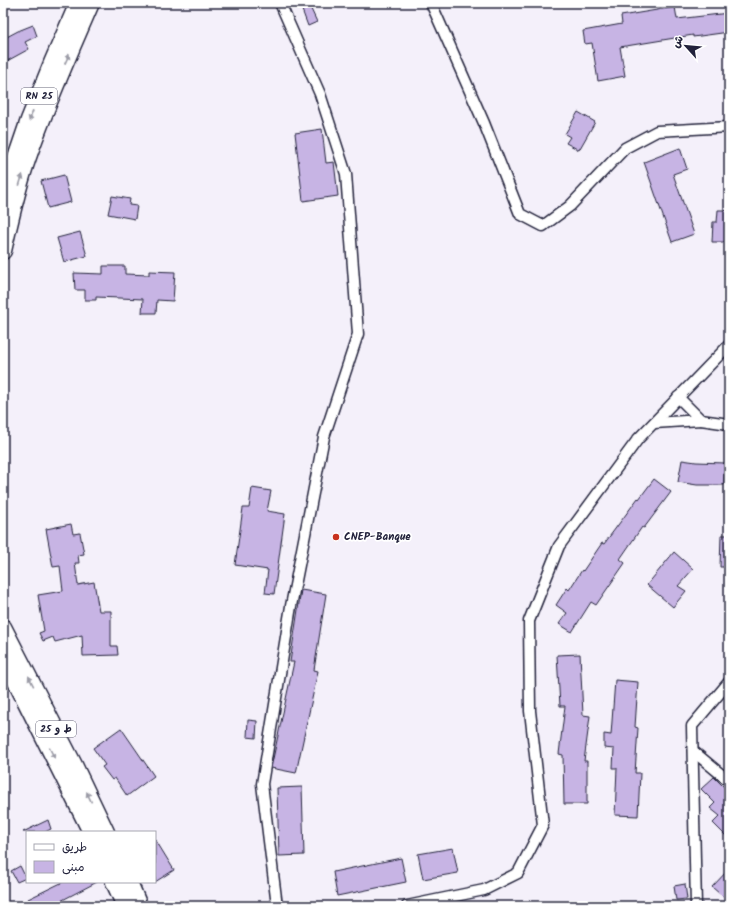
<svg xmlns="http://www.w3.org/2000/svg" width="732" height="909" font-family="Kalam,'Playpen Sans Arabic',sans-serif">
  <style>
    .building { fill: #c7b4e4; stroke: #22223b }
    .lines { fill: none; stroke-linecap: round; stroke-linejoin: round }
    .minor-casing { stroke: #22223b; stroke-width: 13 }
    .primary-casing { stroke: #22223b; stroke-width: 19 }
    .minor { stroke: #fff; stroke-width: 10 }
    .primary { stroke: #fff; stroke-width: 16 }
    .oneway { fill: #9c9ca7 }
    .poi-dot { fill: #c8321e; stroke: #fff; stroke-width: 1.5 }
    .labels { text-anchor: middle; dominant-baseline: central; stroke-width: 3.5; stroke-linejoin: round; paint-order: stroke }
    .shield { fill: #fff; stroke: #646476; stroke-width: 1 }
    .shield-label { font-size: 10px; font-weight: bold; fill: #22223b }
    .poi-label { font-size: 11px; font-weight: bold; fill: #22223b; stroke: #fff; text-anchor: start }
  </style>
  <rect width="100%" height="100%" fill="#f4f0fa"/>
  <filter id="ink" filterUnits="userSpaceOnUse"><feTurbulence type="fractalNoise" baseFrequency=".025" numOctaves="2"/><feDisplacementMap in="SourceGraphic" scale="8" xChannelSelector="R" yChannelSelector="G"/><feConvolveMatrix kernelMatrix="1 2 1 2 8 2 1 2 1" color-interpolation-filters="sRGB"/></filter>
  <g filter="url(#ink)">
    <!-- building -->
    <g class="building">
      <polygon points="310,7 317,22 308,26 302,10"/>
      <polygon points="675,7 677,19 729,13 729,32 693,37 693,35 620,47 625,76 598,81 592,43 585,44 583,31 622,24 621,16"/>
      <polygon points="33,25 37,36 25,42 29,49 7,61 3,55 3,39 18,31"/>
      <polygon points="578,112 595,122 579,150 566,143 570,137 565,134"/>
      <polygon points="322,129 326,163 334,162 338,196 303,201 295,133"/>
      <polygon points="680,148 687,169 673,174 694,234 672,242 644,162"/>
      <polygon points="64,175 71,202 48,208 41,181"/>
      <polygon points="112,196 130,199 129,205 137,206 135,219 108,214"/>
      <polygon points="718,210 729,210 729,242 712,242 713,222 717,222"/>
      <polygon points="80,232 87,256 64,262 57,238"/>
      <polygon points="103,266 125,266 125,274 149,275 149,271 175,272 173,301 157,300 156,313 142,313 143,299 96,297 96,300 85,300 85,290 75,290 74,273 103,274"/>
      <polygon points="682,460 696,462 725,463 724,485 697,485 678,482"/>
      <polygon points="654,479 671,492 644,528 642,527 620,559 625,563 596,605 591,602 572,632 559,624 567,613 556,605 567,588 569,590 582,570 583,571 602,543 604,544 638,498 639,499"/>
      <polygon points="252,488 271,491 267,511 285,514 274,594 265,593 268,570 235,565 243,508 249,508"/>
      <polygon points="71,524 73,534 80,533 84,554 78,555 79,563 75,563 78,585 94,582 99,611 111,611 111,646 117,646 118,655 83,656 82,635 55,642 53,637 43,641 39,633 44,631 38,595 63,591 60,566 53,567 46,529"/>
      <polygon points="721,535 729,535 729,567 720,567"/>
      <polygon points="674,552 693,569 678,586 686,591 673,607 647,585"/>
      <polygon points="301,590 326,594 314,670 318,671 296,773 271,768 294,662 290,662"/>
      <polygon points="580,654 583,715 590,716 584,761 587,761 587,804 564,804 563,755 559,754 565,706 560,706 557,655"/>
      <polygon points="615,680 638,682 635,727 638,728 635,773 640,773 638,816 615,815 617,768 613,768 614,749 604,748 604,734 611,735"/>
      <polygon points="248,720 257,721 256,738 247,737"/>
      <polygon points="121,728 154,776 127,796 115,778 112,780 102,767 105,765 93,748"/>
      <polygon points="714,777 729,792 729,839 713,823 720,816 710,808 715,803 701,789"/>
      <polygon points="302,787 304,855 279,856 277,788"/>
      <polygon points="48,820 51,829 45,832 23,832"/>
      <polygon points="155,839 174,870 155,882"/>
      <polygon points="453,848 458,873 423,879 418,854"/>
      <polygon points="401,858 406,882 337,896 333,872"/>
      <polygon points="20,866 26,878 17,882 11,871"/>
      <polygon points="729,869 729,902 712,887"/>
      <polygon points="63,882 97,882 51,906 31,906 28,899"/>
      <polygon points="685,884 687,899 676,900 674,886"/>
    </g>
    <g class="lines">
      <defs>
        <g id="minor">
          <polyline points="431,3 484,123 520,214 543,226 570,206 625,148 657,131 729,127"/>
          <polyline points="701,420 729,424"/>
          <polyline points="654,423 701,420 678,397"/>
          <polyline points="693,751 729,781"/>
          <polyline points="277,906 262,784 291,606 324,437 358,334 346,174 320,94 280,3"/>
          <polyline points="407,906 484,890 518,873 543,825 530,711 529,621 559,546 638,439 729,345"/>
          <polyline points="696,906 692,726 729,682"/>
        </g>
        <g id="primary">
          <polyline points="3,196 29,120 52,63 78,3"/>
          <path d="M3 251C10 220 17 188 28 157 46 105 69 54 91 3"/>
          <polyline points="3,627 74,765 106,832"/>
          <polyline points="3,656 91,832"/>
          <polyline points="114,882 125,906"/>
          <polyline points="129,882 139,906"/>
        </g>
      </defs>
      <!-- minor casing -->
      <use href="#minor" class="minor-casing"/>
      <!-- primary casing -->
      <use href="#primary" class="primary-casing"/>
      <!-- minor -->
      <use href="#minor" class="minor"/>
      <!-- primary -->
      <use href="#primary" class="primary"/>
    </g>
    <!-- one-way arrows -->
    <defs><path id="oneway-solid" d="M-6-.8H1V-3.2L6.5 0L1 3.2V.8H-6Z"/></defs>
    <g class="oneway">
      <use href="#oneway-solid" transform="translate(67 59) rotate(-66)"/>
      <use href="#oneway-solid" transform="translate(31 116) rotate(111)"/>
      <use href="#oneway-solid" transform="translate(21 180) rotate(-73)"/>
      <use href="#oneway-solid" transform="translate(31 681) rotate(-117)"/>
      <use href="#oneway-solid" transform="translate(52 753) rotate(63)"/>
      <use href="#oneway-solid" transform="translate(89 797) rotate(-115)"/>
    </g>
  </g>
  <!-- markers -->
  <circle class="poi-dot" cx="336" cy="537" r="4"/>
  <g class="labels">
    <!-- shield labels -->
    <g class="shield">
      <rect x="21" y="88" width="36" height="16" rx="3"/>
      <rect x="36" y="721" width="40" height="16" rx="3"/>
    </g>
    <g class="shield-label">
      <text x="39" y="96">RN 25</text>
      <text x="56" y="729">ط و 25</text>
    </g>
    <!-- poi labels -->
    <g class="poi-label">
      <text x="344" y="537">CNEP-Banque</text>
    </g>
  </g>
  <!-- margin -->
  <rect width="732" height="909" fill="none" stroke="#fff" stroke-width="16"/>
  <rect x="8" y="8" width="716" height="893" fill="none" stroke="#22223b" stroke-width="1.5" filter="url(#ink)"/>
  <!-- legend -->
  <rect x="26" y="831" width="130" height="52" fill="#ffffff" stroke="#a7a7b1"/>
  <rect x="34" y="844" width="20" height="6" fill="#ffffff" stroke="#a7a7b1"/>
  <text x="62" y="851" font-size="12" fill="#22223b">طريق</text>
  <rect x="34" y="861" width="20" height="12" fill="#c7b4e4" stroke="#a7a7b1"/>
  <text x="62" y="871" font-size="12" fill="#22223b">مبنى</text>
  <!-- north arrow -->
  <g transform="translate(686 46) rotate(297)" stroke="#ffffff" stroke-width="3" paint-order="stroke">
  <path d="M0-3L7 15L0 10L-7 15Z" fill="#22223b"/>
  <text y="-6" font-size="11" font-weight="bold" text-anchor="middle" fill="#22223b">ش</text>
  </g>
</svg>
